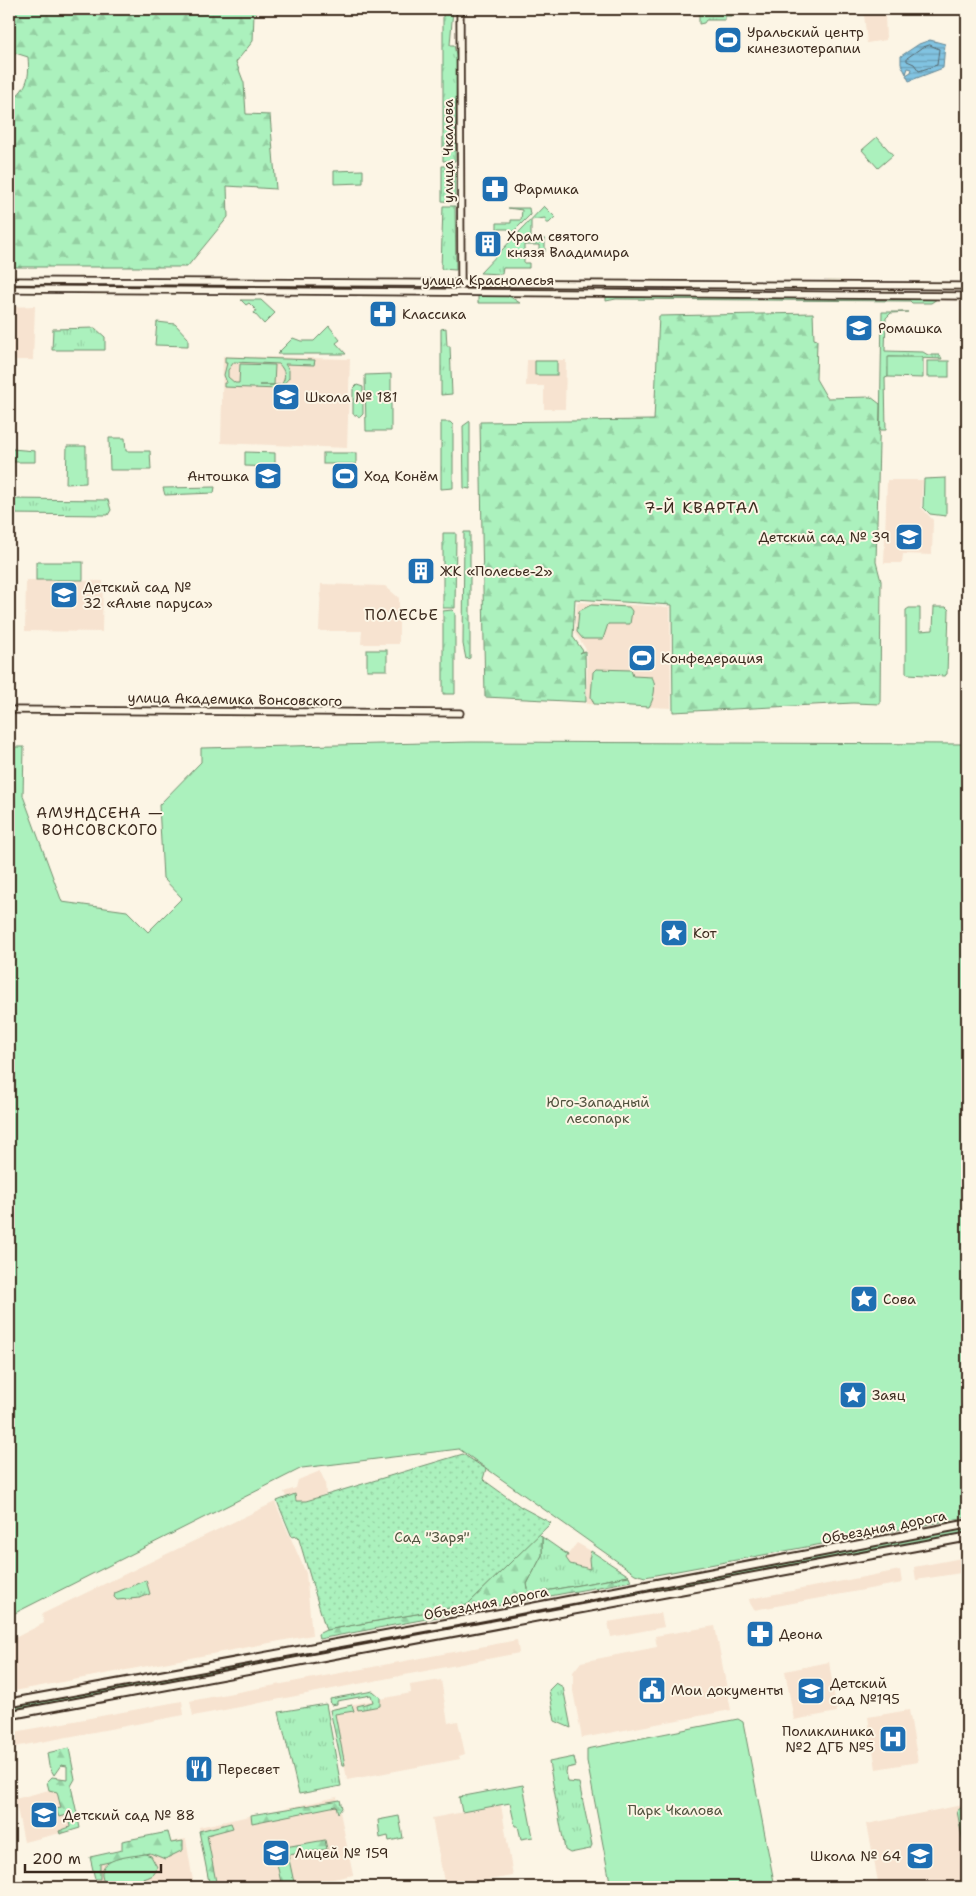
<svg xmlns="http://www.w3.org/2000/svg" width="976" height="1896" font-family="'Shantell Sans',sans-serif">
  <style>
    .built { fill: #f7e3d0 }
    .grass { fill: url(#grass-tufts); stroke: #738e6e }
    .forest { fill: url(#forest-firs); stroke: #738e6e }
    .park { fill: #abf1bd; stroke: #738e6e; fill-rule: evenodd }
    .garden { fill: url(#garden-dots); stroke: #738e6e }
    .water { fill: url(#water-rules); stroke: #658693 }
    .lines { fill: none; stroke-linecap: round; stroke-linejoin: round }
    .shore { stroke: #57676c; stroke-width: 1 }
    .minor-casing { stroke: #3b2a1e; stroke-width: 9 }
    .major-casing { stroke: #3b2a1e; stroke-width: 11 }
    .minor { stroke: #fcf5e5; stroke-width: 5.5 }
    .major { stroke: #fcf5e5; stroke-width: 7 }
    .labels { text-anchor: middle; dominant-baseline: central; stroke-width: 4; stroke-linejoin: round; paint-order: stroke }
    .poi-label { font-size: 14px; fill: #3b2a1e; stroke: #fcf5e5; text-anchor: start }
    .street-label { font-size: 14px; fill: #3b2a1e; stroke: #fcf5e5 }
    .park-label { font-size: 14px; fill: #51523e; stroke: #fcf5e5 }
    .neighbourhood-label { font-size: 15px; letter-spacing: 1px; fill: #3b2a1e; stroke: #fcf5e5 }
    .quarter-label { font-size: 16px; letter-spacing: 1px; fill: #3b2a1e; stroke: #fcf5e5 }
  </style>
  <defs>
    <pattern id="grass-tufts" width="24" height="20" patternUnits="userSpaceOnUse" patternTransform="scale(1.25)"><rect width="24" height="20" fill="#abf1bd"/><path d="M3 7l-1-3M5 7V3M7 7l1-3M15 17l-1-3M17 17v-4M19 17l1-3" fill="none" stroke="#94cfa2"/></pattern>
    <pattern id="forest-firs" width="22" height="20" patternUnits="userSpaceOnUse" patternTransform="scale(1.25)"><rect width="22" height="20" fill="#abf1bd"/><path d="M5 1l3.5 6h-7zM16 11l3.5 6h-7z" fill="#94cfa2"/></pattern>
    <pattern id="garden-dots" width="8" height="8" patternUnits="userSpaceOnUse" patternTransform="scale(1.25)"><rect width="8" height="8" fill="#abf1bd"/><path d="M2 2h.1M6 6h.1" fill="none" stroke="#94cfa2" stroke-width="1.8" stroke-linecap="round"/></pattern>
    <pattern id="water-rules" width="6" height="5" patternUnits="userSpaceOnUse" patternTransform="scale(1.25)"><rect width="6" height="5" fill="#81c3e1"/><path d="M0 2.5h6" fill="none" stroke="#6b9fb6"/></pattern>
  </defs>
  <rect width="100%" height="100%" fill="#fcf5e5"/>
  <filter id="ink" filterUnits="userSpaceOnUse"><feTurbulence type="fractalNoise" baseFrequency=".02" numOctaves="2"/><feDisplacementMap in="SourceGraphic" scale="10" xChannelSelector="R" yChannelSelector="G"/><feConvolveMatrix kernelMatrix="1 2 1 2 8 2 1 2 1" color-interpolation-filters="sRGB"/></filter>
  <g filter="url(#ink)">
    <!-- built -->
    <g class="built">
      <polygon points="864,14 885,14 886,40 867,43"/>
      <polygon points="35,306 33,360 9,360 9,307"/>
      <polygon points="223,356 350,359 347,448 221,443"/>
      <polygon points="527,360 566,360 565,409 544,409 544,386 526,386"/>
      <polygon points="887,480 923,480 921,507 933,520 932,555 903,554 902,563 884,563"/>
      <polygon points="26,580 103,581 102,632 25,631"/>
      <polygon points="321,584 385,586 399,598 399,644 361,644 362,631 319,631"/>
      <polygon points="577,602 670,607 671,708 587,704 587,651 575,633"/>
      <polygon points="320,1471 325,1482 326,1494 306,1501 296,1501 295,1495 286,1497 284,1492 296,1488 298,1480"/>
      <polygon points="275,1502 306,1573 312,1635 9,1692 9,1641 44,1623 42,1614"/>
      <polygon points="577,1543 591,1551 589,1559 590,1569 570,1564 566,1557"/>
      <polygon points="967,1557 967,1572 916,1580 914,1567"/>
      <polygon points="900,1570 902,1583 754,1610 750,1603 749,1599"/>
      <polygon points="661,1613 664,1627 611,1637 608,1622"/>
      <polygon points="715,1626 731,1710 582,1738 573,1691 573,1672 581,1662 657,1647 655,1636"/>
      <polygon points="517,1640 519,1653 193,1716 190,1701"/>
      <polygon points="829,1662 837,1712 794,1720 785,1671"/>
      <polygon points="441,1680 448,1723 458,1721 465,1754 459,1756 460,1759 347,1780 334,1708 411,1693 410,1685"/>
      <polygon points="182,1701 184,1715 9,1748 9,1733"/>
      <polygon points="909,1710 918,1762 876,1769 868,1717"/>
      <polygon points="64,1786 73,1830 24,1842 15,1799"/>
      <polygon points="337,1797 353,1875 295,1887 210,1887 199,1827"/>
      <polygon points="501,1805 513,1876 445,1887 432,1818"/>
      <polygon points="962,1805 967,1810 967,1887 879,1887 867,1824"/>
      <polygon points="186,1839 194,1887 98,1887 93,1857"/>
    </g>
    <!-- grass -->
    <g class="grass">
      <polygon points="443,9 453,9 450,45 454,45 457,59 455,161 443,161"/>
      <polygon points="706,10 732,10 732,16 725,16 725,20 706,20 704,23 699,24 699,12"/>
      <polygon points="442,166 455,166 455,202 442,201"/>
      <polygon points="443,206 455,206 456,270 441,269"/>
      <polygon points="544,206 555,217 549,223 546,223 545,218 531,220 531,242 542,242 543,239 545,239 545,252 539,251 539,245 524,245 524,263 529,263 529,268 503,268 502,274 480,273"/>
      <polygon points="508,208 529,208 530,215 513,232 508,229 497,229 497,223 511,223 511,220 521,220 522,210"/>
      <polygon points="478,296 509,296 520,303 478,303"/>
      <polygon points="606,297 937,299 931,303 912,303 910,301 616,299 606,301"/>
      <polygon points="882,312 908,312 891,313 886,318 885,351 923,352 928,355 940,355 942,359 889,357 888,377 885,378 886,430 880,430"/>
      <polygon points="95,328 105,337 105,350 52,350 53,329"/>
      <polygon points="446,328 447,346 450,346 452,394 441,395 441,329"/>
      <polygon points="470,421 470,489 464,488 463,426"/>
      <polygon points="441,422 450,422 453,425 453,488 441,489"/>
      <polygon points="215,487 214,493 165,495 163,488"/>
      <polygon points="9,499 108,500 111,510 108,515 9,514"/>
      <polygon points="464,532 470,532 470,658 466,659 463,644"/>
      <polygon points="443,533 456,533 455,608 443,608"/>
      <polygon points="452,610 455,613 455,694 443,694 443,611"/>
      <polygon points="967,1527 967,1533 9,1711 9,1707"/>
      <polygon points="542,1537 568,1555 566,1558 570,1564 590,1569 589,1559 591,1551 629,1576 529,1594 527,1584 542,1555"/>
      <polygon points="146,1580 150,1594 140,1598 117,1600 114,1597 115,1593"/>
      <polygon points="556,1683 563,1687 571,1728 555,1721 549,1690"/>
      <polygon points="373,1691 380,1697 380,1706 358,1710 357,1706 373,1702 371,1695 337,1701 337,1704 331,1705 330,1699"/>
      <polygon points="326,1704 341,1786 299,1794 279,1712"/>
      <polygon points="352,1705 354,1711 335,1714 345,1765 342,1765 330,1710"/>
      <polygon points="574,1757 576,1766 567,1768 566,1772 568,1782 579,1783 592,1845 590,1849 570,1853 565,1850 549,1762"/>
    </g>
    <!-- forest -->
    <g class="forest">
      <path d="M9 9H260L254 14 253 41 236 62 244 83 246 114 270 115 276 189 227 186 228 217 187 267H9V103C27 87 30 81 28 57L9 51Z"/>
      <polygon points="813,313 814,339 817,340 816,379 827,398 871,397 880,404 876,562 881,581 880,704 853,703 673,712 672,605 575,599 573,637 583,651 580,653 585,651 586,702 485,697 480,422 654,420 659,316"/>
      <polygon points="539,1534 542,1537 542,1555 527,1584 529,1594 629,1576 631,1581 319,1639 318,1634 326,1630 467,1605"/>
      <polygon points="69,1748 75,1779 71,1786 80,1828 60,1834 59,1831 70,1827 68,1815 59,1817 56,1809 61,1808 57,1792 49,1790 47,1782 52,1777 67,1779 67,1766 61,1765 54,1775 49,1766 47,1753"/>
      <polygon points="340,1800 342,1808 338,1813 336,1806 252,1823 251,1815"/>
      <polygon points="962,1807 967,1807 967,1845 963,1842 957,1811"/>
      <polygon points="231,1823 233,1828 207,1835 217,1887 210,1887 199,1831"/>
      <polygon points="168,1832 171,1843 183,1841 183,1850 165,1859 150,1853 100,1864 100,1879 95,1879 90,1857 122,1850 122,1841"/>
      <polygon points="283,1839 285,1847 325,1840 327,1849 288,1855 295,1887 282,1887 272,1841"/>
    </g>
    <!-- park -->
    <g class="park">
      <polygon points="877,137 893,155 878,168 862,150"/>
      <polygon points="363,170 363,183 334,184 334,171"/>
      <polygon points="241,300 261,300 275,313 264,324 254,313 256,310 249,303 246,305"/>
      <polygon points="157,322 175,324 188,338 188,346 155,345"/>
      <polygon points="329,326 340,340 336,343 346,354 277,354 293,338 301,341 314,341"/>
      <path d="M225 357 315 360 314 365 285 364 289 370V378L279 389 224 387V383H227L224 375 227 363H225ZM234 362 279 364C285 371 287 377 281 385H259H274L275 365 240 364 239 383H235L228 377V370Z"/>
      <polygon points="888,357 923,357 923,378 888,377"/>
      <rect x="535" y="361" width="22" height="14"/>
      <rect x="927" y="361" width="22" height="16"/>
      <polygon points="391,374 391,431 366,431 365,375"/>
      <polygon points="357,385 363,387 363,414 360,417 353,414 353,389"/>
      <polygon points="9,428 12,449 35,451 35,462 9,462"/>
      <polygon points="109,438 125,438 126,451 150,451 151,470 110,470"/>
      <polygon points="67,446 86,446 86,483 66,484"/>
      <polygon points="245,452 275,453 275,467 245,466"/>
      <rect x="323" y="453" width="33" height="11"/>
      <polygon points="946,478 946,516 930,514 923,507 924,479"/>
      <rect x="36" y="562" width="47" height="18"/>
      <polygon points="591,605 629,607 632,611 630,624 608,624 603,639 583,639 577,632 579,611"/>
      <polygon points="934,607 946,607 949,610 947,674 944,676 908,674 906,673 906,610 909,608 920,608 920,631 933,630"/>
      <rect x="367" y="650" width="20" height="20"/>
      <path d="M596 669 631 670 633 676 652 677C657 685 654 699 649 707L594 704 591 697 593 672Z"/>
      <polygon points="471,742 967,744 967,1517 645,1577 635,1574 459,1449 302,1468 9,1616 9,747 24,747 23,796 62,902 127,911 148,932 182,898 163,878 159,805 201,762 201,748"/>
      <polygon points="738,1719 743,1722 775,1887 611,1887 587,1761 587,1749"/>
      <polygon points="523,1785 533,1837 521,1839 518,1826 515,1826 510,1803 462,1812 459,1797"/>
      <polygon points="399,1816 403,1838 389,1841 388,1836 380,1838 378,1820"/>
      <path d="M145 1854 151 1856 157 1867C157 1868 155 1873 154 1874 147 1881 109 1887 103 1880 95 1857 130 1857 145 1854Z"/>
    </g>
    <!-- garden -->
    <polygon class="garden" points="463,1454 486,1469 483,1479 485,1481 521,1507 551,1523 467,1605 326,1630 298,1536 292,1537 277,1501 295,1494 296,1501 306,1501"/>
    <!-- water -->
    <polygon class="water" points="930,40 945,44 943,68 909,81 906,75 911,72 912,69 908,68 906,74 901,64 901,56 919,44"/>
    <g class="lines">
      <!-- shore -->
      <polygon class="shore" points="930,45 939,49 937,65 919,71 914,64 907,61 907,58 921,48"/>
      <defs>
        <g id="minor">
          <polyline points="460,9 461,287"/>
          <polyline points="9,281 967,286"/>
          <polyline points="9,289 967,296"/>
          <polyline points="9,710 460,713"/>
        </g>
        <g id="major">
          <polyline points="9,1703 476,1618 967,1524"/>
          <polyline points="9,1715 967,1537"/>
        </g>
      </defs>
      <!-- minor casing -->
      <use href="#minor" class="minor-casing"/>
      <!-- major casing -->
      <use href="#major" class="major-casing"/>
      <!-- minor -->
      <use href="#minor" class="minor"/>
      <!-- major -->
      <use href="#major" class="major"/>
    </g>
  </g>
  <!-- icons -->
  <defs>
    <symbol id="stadium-square" viewBox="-11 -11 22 22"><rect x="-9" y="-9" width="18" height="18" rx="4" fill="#1f6fb2" stroke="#fcf5e5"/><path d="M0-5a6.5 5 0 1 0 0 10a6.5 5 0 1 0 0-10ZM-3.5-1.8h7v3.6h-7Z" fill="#fff"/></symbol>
    <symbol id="pharmacy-square" viewBox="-11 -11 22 22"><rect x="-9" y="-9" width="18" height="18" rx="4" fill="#1f6fb2" stroke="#fcf5e5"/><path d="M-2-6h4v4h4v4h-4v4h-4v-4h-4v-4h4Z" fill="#fff"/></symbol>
    <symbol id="building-square" viewBox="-11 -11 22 22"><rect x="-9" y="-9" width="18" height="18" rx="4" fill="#1f6fb2" stroke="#fcf5e5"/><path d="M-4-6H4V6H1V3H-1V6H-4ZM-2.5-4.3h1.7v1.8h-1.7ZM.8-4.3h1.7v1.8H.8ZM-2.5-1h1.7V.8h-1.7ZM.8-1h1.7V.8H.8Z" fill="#fff"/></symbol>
    <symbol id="school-square" viewBox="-11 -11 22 22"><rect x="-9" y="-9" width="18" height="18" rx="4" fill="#1f6fb2" stroke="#fcf5e5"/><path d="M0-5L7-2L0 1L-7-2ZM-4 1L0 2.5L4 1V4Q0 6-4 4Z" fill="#fff"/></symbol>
    <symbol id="sight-square" viewBox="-11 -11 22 22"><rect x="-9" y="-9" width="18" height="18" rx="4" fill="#1f6fb2" stroke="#fcf5e5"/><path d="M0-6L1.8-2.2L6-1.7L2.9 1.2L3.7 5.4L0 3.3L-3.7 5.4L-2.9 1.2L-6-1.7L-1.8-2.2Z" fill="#fff"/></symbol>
    <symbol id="civic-square" viewBox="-11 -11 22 22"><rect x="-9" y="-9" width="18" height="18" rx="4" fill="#1f6fb2" stroke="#fcf5e5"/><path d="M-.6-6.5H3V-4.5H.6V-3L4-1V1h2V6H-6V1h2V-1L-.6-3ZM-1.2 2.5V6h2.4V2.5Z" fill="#fff"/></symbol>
    <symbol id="hospital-square" viewBox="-11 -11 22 22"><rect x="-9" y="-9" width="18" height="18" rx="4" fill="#1f6fb2" stroke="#fcf5e5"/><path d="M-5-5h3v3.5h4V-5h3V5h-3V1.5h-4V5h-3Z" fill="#fff"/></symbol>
    <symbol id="restaurant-square" viewBox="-11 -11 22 22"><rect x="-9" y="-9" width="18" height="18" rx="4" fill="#1f6fb2" stroke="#fcf5e5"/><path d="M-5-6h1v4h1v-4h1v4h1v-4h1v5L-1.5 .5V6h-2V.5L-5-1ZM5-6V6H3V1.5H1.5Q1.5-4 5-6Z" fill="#fff"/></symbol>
  </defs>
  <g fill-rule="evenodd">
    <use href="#stadium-square" x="712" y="24" width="32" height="32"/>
    <use href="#pharmacy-square" x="479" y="173" width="32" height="32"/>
    <use href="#building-square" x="472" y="228" width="32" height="32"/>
    <use href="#pharmacy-square" x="367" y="298" width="32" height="32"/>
    <use href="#school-square" x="843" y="312" width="32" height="32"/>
    <use href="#school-square" x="270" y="381" width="32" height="32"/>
    <use href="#school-square" x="252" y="460" width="32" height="32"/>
    <use href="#stadium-square" x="329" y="460" width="32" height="32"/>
    <use href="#school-square" x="893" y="521" width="32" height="32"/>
    <use href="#building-square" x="405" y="555" width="32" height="32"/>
    <use href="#school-square" x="48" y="579" width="32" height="32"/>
    <use href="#stadium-square" x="626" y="642" width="32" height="32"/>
    <use href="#sight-square" x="658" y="917" width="32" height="32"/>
    <use href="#sight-square" x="848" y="1283" width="32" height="32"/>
    <use href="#sight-square" x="837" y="1379" width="32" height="32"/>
    <use href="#pharmacy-square" x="744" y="1618" width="32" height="32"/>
    <use href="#civic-square" x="636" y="1674" width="32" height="32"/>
    <use href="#school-square" x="795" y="1675" width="32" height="32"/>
    <use href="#hospital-square" x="877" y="1723" width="32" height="32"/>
    <use href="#restaurant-square" x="183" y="1753" width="32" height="32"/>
    <use href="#school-square" x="28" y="1799" width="32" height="32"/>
    <use href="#school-square" x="260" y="1837" width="32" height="32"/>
    <use href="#school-square" x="904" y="1840" width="32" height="32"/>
  </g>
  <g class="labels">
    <!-- poi labels -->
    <g class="poi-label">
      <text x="747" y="32">Уральский центр<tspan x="747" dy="16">кинезиотерапии</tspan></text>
      <text x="514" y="189">Фармика</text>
      <text x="507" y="236">Храм святого<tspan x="507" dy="16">князя Владимира</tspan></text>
      <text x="402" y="314">Классика</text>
      <text x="878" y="328">Ромашка</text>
      <text x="305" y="397">Школа № 181</text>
      <text x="249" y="476" text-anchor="end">Антошка</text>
      <text x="364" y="476">Ход Конём</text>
      <text x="890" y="537" text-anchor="end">Детский сад № 39</text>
      <text x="440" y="571">ЖК «Полесье-2»</text>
      <text x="83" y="587">Детский сад №<tspan x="83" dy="16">32 «Алые паруса»</tspan></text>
      <text x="661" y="658">Конфедерация</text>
      <text x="693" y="933">Кот</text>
      <text x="883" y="1299">Сова</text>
      <text x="872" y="1395">Заяц</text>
      <text x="779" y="1634">Деона</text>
      <text x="830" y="1683">Детский<tspan x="830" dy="16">сад №195</tspan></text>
      <text x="671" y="1690">Мои документы</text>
      <text x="874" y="1731" text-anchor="end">Поликлиника<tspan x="874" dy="16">№2 ДГБ №5</tspan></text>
      <text x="218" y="1769">Пересвет</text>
      <text x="63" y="1815">Детский сад № 88</text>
      <text x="295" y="1853">Лицей № 159</text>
      <text x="901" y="1856" text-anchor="end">Школа № 64</text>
    </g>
    <!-- street labels -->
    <g class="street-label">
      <text transform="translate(448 151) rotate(-90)">улица Чкалова</text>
      <text x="488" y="280">улица Краснолесья</text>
      <text transform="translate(235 699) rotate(1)">улица Академика Вонсовского</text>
      <text transform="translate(884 1527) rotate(-11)">Объездная дорога</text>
      <text transform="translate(486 1603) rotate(-11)">Объездная дорога</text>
    </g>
    <!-- park labels -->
    <g class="park-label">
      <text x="598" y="1102">Юго-Западный<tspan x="598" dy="16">лесопарк</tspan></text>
      <text x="432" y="1537">Сад "Заря"</text>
      <text x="675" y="1810">Парк Чкалова</text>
    </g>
    <!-- neighbourhood labels -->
    <g class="neighbourhood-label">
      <text x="402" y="615">ПОЛЕСЬЕ</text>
      <text x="100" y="813">АМУНДСЕНА —<tspan x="100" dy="17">ВОНСОВСКОГО</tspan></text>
    </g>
    <!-- quarter labels -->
    <g class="quarter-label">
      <text x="702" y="507">7-Й КВАРТАЛ</text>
    </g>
  </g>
  <!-- margin -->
  <rect width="976" height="1896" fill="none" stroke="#fcf5e5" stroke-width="30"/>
  <rect x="15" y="15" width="946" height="1866" fill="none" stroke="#3b2a1e" stroke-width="2" filter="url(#ink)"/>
  <!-- scale -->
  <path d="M25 1864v8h136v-8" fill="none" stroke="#3b2a1e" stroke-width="2.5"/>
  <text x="32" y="1864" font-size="15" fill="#3b2a1e" stroke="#fcf5e5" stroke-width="4" paint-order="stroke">200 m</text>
</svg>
